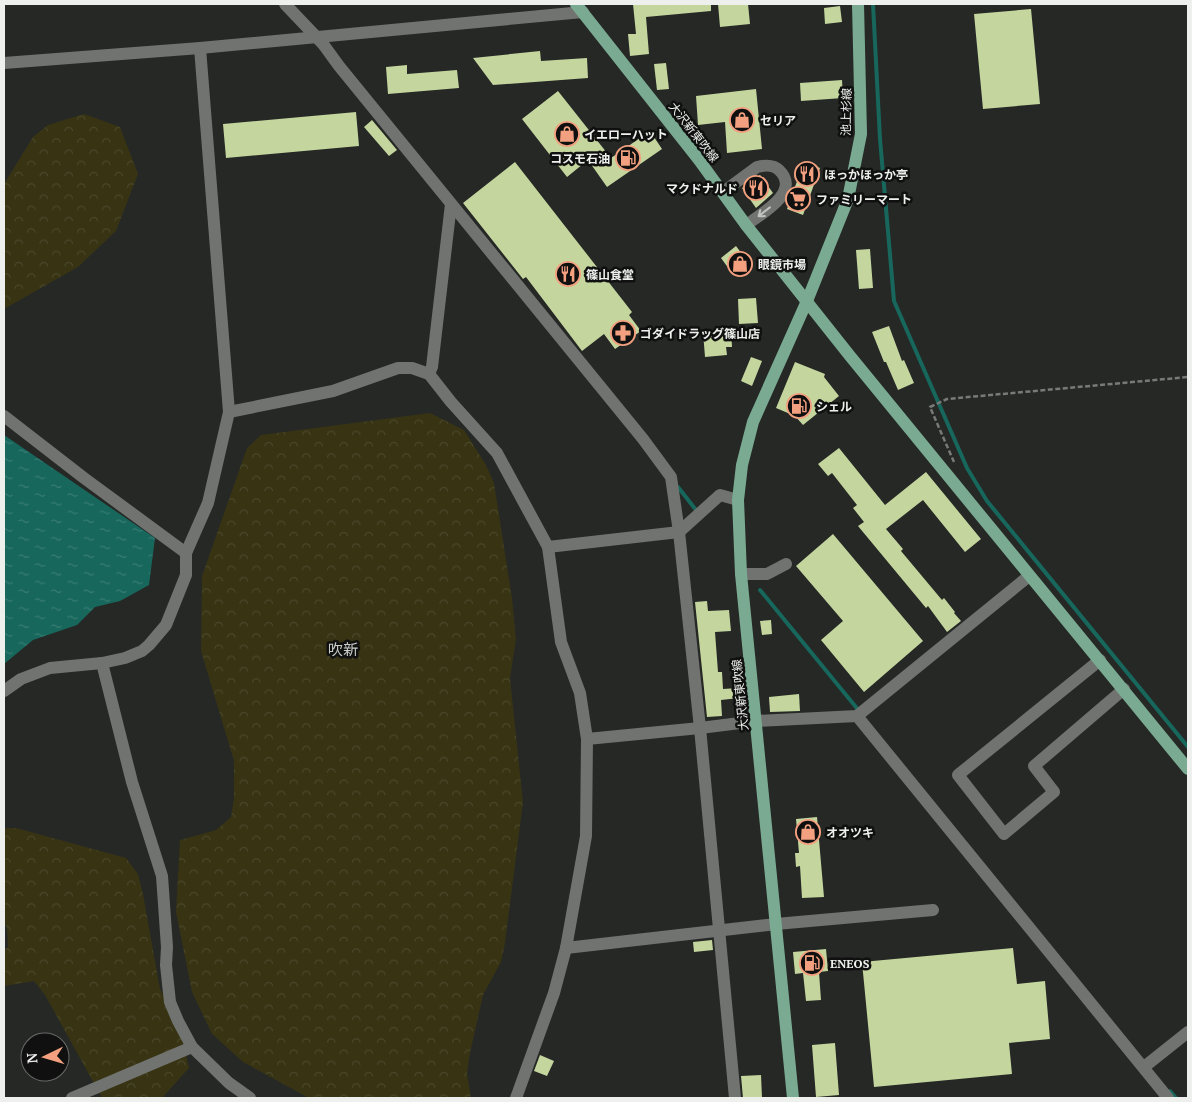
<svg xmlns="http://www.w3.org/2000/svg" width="1192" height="1102" font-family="'PT Serif','Noto Sans JP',serif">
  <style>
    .forest { fill: url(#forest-crowns) }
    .water { fill: url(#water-ripples) }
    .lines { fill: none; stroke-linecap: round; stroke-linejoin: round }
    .stream { stroke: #17675c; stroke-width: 4 }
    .building { fill: #c4d59e }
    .path { stroke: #777a77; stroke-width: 2.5; stroke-dasharray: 5 2.5; stroke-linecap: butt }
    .minor { stroke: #70736f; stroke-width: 12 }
    .major { stroke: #7aab92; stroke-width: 12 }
    .oneway { stroke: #c2c4c2 }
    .labels { text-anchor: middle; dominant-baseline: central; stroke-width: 5; stroke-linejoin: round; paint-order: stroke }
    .street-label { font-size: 12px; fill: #eef0ee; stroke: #0f100f }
    .poi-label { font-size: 12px; font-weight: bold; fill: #eef0ee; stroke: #0f100f; text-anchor: start }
    .quarter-label { font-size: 15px; fill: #c9cdc9; stroke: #0f100f }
  </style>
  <defs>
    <pattern id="forest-crowns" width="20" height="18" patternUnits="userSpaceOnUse" patternTransform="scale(1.25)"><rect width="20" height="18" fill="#373313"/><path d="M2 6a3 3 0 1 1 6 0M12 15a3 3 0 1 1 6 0" fill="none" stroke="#4a472a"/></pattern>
    <pattern id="water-ripples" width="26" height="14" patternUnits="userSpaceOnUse" patternTransform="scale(1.25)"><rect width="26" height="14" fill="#17675c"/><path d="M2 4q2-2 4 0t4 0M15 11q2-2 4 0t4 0" fill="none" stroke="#397d74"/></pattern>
  </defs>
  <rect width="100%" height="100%" fill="#252825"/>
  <!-- forest -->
  <g class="forest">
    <polygon points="84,114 120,127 138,174 116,231 78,267 4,309 4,184 33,137 48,125"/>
    <polygon points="430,413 464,430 486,465 494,483 512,598 516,639 510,678 523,802 505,943 501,962 483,995 470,1053 467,1073 471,1098 309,1098 243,1062 212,1034 192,992 176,912 180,840 216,830 231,817 234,798 234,761 201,651 202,576 247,448 261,435"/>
    <polygon points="4,828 16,828 126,858 138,874 143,894 160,989 178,1021 189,1068 162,1098 102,1098 45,995 34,981 4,986 4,950 8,947 7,929 4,922"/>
  </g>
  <!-- water -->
  <polygon class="water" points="4,435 155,538 149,585 120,601 95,607 77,625 33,640 4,664"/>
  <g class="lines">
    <!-- stream -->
    <g class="stream">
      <polyline points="873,4 880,139 894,301 967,468 987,501 1188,747"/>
      <polyline points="678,487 696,510"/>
      <polyline points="760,590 860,712"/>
      <polyline points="1170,1091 1176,1098"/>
    </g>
  </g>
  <!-- building -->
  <g class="building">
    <polygon points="633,4 711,4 711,11 646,17 649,54 630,56 628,34 636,34"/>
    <polygon points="718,4 748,4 750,24 720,27"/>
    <polygon points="840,6 842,22 825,24 824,8"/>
    <polygon points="1031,9 1040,104 983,109 974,14"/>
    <polygon points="540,51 541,61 587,58 588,78 493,85 473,58"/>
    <polygon points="666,63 669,89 657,90 654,64"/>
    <polygon points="407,65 407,74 457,70 459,88 388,94 386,67"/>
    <polygon points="842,80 843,98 801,101 800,83"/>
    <polygon points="756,89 762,149 727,153 725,122 698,125 696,96"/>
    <polygon points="558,91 611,158 650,131 662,149 607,187 588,160 567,177 522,119"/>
    <polygon points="356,112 359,146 226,158 223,124"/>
    <polygon points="372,120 397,150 389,156 364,127"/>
    <polygon points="515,162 632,312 629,315 641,331 615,349 604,334 582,351 526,277 523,279 463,203"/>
    <polygon points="804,162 820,168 803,215 787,209"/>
    <polygon points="760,175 773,193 756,208 742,188"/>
    <polygon points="736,246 748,262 742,267 729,269 721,258"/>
    <polygon points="870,249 873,288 859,289 856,250"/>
    <polygon points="756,298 758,323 739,324 738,299"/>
    <polygon points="889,326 902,361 904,360 914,383 898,390 886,362 884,362 872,332"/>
    <polygon points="731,329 732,347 726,347 727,355 705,357 703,332"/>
    <polygon points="751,357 762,361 752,386 741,381"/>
    <polygon points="795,362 825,374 824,377 839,396 803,425 795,416 776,408"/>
    <polygon points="839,448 885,505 926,472 981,539 965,552 923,500 886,529 903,549 901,551 942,600 944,598 955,612 954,613 961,621 947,632 928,606 926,608 858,526 864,522 853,508 857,505 832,473 828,476 818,464"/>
    <polygon points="833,534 923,641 864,692 821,640 843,621 796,566"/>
    <polygon points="707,601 708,611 729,610 731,631 715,632 718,672 722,672 723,689 738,688 739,698 721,700 722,716 707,717 695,602"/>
    <polygon points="771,620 772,634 762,635 760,621"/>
    <polygon points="799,694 800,711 770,712 769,697"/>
    <polygon points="817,817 824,897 802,898 800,866 796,867 795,853 799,853 796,819"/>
    <polygon points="712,940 713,950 694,952 693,942"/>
    <polygon points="1013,948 1017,984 1045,981 1050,1039 1009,1043 1012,1074 874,1087 862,962"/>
    <polygon points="826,949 828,971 819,972 821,1000 806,1001 803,973 795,974 793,952"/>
    <polygon points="835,1043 839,1095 816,1097 812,1045"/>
    <polygon points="540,1055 554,1061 547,1076 534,1071"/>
    <polygon points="761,1075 762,1098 743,1098 741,1076"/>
  </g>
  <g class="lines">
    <!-- path -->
    <polyline class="path" points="954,462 930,407 947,399 1188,377"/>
    <!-- minor -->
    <g class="minor">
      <polyline points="285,4 323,44 339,66 643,439 671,477 679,532 700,728 735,1098"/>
      <polyline points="4,63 200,48 583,12"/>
      <path d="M723 192 757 167C765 165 773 164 779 170 802 192 761 214 746 225"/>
      <polyline points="429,374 432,367 451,204"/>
      <polyline points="229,412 333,391 398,368 412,368 429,374 451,402 497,453 548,547 561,642 580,693 587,739 586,836 566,948 554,993 516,1098"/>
      <polyline points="4,416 84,478 186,553"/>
      <polyline points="548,547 679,532 720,495 738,500"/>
      <polyline points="741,574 767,574 786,564"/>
      <polyline points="1100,660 958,775 1004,834 1054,792 1034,766 1124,689"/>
      <polyline points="102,663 132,782 162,876 167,947 166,965 170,1002 178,1021 192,1047 229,1083 250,1098"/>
      <polyline points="4,691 21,679 50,668 102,663 125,658 142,651 149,645 166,625 186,575 186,553 208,503 229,412 200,48"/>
      <polyline points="857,716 1168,1098"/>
      <polyline points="587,739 700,728 756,721 857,716 1029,576"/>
      <polyline points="566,948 776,924 933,910"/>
      <polyline points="1144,1067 1188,1032"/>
      <polyline points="72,1098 192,1047"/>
    </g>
    <!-- major -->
    <g class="major">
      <polyline points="576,4 699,160 746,225 850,356 1188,769"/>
      <polyline points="793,1098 741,574 738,500 742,465 753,422 807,301 848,199 861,134 858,4"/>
    </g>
  </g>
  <!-- one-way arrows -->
  <defs><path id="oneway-shaft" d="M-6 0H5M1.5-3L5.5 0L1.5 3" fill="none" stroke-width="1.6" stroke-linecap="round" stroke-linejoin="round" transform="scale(1.25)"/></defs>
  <use class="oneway" href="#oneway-shaft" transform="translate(764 212) rotate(142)"/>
  <!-- icons -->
  <defs>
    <symbol id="shop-ring" viewBox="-11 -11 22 22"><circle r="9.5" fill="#0f100f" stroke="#f2a07f" stroke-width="1.5"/><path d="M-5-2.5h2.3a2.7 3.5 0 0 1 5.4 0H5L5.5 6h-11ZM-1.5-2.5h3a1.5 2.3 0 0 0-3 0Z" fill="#f2a07f"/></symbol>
    <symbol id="fuel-ring" viewBox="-11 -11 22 22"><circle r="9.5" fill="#0f100f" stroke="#f2a07f" stroke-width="1.5"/><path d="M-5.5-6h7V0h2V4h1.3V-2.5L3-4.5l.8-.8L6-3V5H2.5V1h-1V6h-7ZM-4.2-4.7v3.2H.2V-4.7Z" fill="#f2a07f"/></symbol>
    <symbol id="restaurant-ring" viewBox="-11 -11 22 22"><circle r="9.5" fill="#0f100f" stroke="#f2a07f" stroke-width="1.5"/><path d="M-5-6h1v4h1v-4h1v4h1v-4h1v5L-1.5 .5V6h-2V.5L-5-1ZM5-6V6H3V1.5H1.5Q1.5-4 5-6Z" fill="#f2a07f"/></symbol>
    <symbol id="supermarket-ring" viewBox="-11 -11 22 22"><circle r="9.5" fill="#0f100f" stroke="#f2a07f" stroke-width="1.5"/><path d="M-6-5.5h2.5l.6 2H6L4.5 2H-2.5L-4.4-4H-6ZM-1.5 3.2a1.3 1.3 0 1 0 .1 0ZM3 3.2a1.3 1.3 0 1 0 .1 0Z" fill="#f2a07f"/></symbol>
    <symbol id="pharmacy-ring" viewBox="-11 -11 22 22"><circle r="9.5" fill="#0f100f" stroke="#f2a07f" stroke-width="1.5"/><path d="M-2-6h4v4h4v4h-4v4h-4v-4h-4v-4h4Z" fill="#f2a07f"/></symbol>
  </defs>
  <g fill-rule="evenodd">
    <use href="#shop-ring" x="728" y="106" width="28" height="28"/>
    <use href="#shop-ring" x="553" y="120" width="28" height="28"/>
    <use href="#fuel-ring" x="614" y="144" width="28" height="28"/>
    <use href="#restaurant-ring" x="793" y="160" width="28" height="28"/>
    <use href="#restaurant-ring" x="742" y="174" width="28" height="28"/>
    <use href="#supermarket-ring" x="784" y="185" width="28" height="28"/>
    <use href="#shop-ring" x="726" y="250" width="28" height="28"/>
    <use href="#restaurant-ring" x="554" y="260" width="28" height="28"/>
    <use href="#pharmacy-ring" x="609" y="319" width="28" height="28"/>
    <use href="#fuel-ring" x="785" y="392" width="28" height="28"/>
    <use href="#shop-ring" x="794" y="818" width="28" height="28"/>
    <use href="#fuel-ring" x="798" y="949" width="28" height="28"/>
  </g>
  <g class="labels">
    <!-- street labels -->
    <g class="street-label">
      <text transform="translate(846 112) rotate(-89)">池上杉線</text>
      <text transform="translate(694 132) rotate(52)">大沢新東吹線</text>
      <text transform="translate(740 695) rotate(-96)">大沢新東吹線</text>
    </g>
    <!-- poi labels -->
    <g class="poi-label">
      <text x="760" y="120">セリア</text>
      <text x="584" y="134">イエローハット</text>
      <text x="610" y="158" text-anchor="end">コスモ石油</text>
      <text x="824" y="174">ほっかほっか亭</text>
      <text x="738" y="188" text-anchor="end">マクドナルド</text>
      <text x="816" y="199">ファミリーマート</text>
      <text x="758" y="264">眼鏡市場</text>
      <text x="586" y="274">篠山食堂</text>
      <text x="640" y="333">ゴダイドラッグ篠山店</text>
      <text x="816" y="406">シェル</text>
      <text x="826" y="832">オオツキ</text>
      <text x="830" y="963">ENEOS</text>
    </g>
    <!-- quarter labels -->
    <g class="quarter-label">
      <text x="343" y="649">吹新</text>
    </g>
  </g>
  <!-- border -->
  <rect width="1192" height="1102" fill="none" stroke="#eef0ee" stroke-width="10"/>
  <!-- north arrow -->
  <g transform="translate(45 1057) rotate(265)"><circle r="24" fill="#0f100f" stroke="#686a68"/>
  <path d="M0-4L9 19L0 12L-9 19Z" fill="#f2a07f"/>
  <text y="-8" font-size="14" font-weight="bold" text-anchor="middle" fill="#eef0ee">N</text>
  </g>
</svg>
